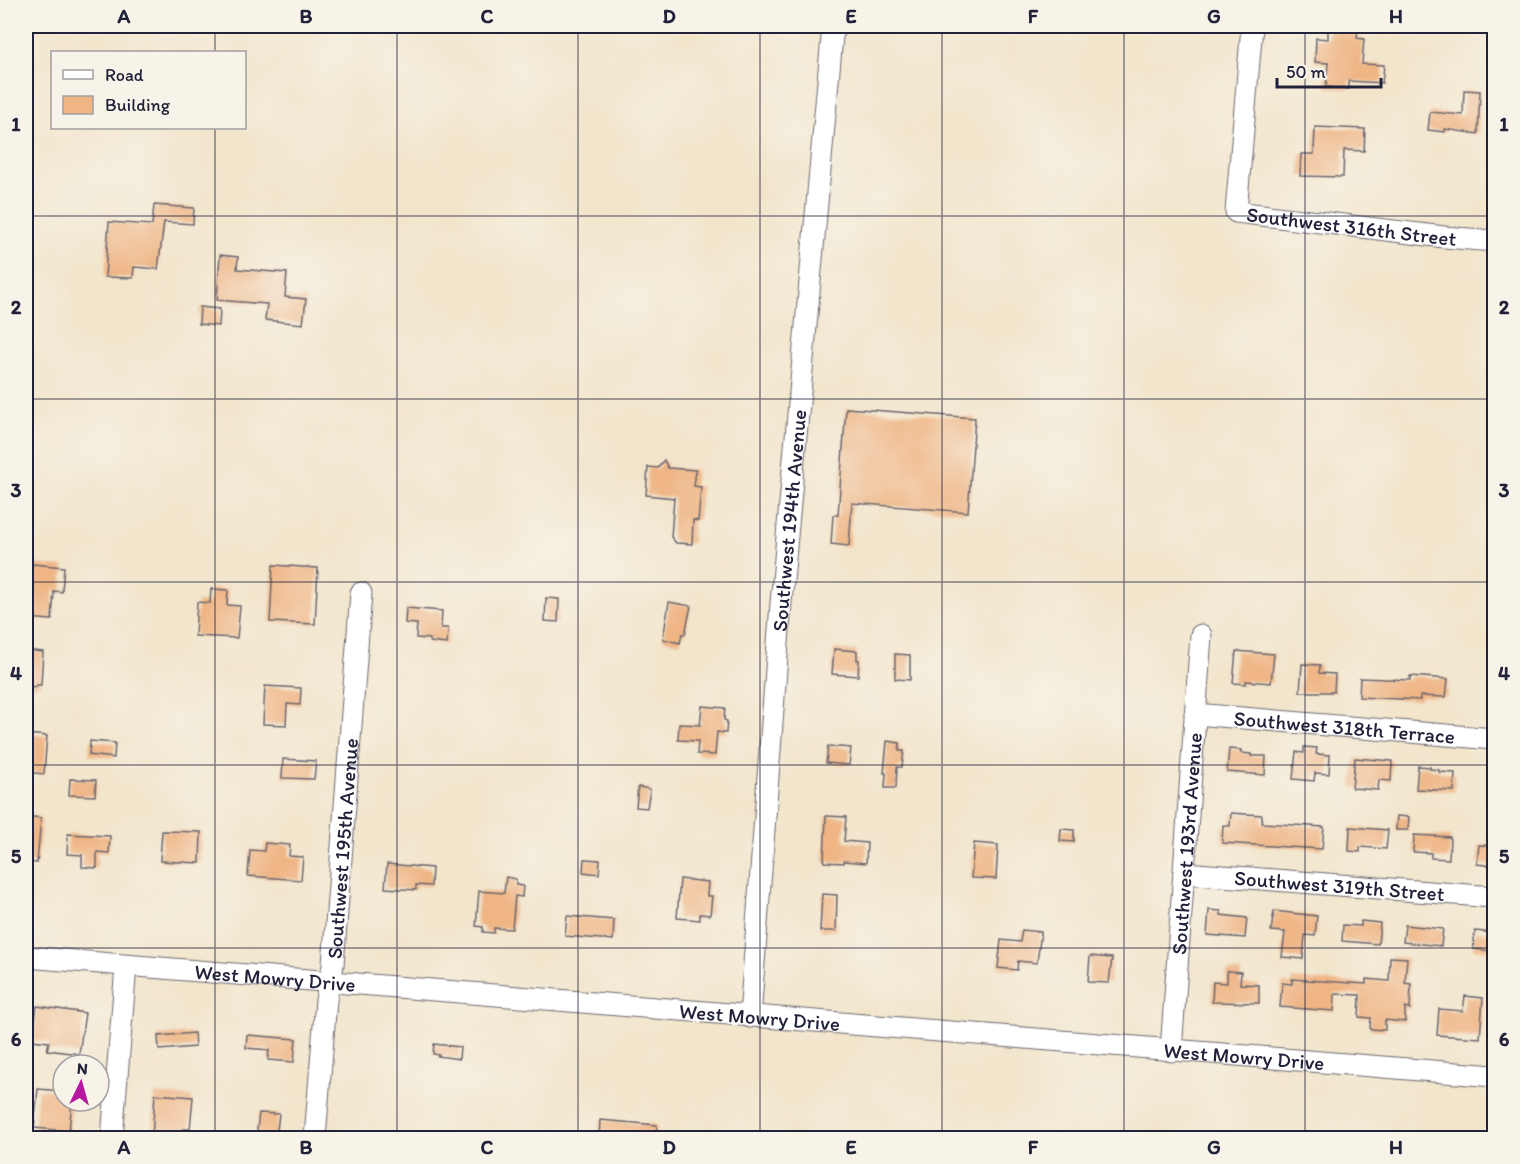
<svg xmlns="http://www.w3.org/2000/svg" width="1520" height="1164" font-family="Itim,sans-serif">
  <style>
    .building { fill: #efb585 }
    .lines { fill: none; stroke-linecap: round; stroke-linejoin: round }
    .minor-casing { stroke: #6b666e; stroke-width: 23 }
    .minor { stroke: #fff; stroke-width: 21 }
    .grid { fill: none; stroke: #22223b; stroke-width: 1.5; stroke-opacity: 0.55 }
    .labels { text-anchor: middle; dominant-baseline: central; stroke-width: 4.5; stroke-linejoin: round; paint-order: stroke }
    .street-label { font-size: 21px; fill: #22223b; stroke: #f7f3e8 }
    .neatline { fill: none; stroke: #22223b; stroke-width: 2 }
    .grid-label { font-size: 20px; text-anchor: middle; font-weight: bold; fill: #22223b }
  </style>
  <rect width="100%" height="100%" fill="#f7f3e8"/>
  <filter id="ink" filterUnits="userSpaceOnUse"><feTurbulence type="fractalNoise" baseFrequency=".0167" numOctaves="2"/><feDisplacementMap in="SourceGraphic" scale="12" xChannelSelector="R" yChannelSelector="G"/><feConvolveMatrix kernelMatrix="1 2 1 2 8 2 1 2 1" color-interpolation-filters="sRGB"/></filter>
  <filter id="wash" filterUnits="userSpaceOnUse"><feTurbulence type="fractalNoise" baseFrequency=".008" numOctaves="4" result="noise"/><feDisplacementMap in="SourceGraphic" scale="24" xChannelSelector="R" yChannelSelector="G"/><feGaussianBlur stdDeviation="1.35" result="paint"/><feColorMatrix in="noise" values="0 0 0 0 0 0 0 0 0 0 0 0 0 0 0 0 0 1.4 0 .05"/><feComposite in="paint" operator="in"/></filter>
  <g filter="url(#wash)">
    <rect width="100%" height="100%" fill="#f2e5cc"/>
    <g id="blocks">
      <!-- building -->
      <g class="building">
        <polygon points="1328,27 1358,29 1357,38 1364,39 1362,64 1384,65 1382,83 1349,81 1349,89 1326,87 1328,63 1315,62 1316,38 1328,39"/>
        <polygon points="1464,90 1480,91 1478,134 1445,129 1445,132 1428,130 1430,112 1463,115"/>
        <polygon points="1315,127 1365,129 1364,151 1344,150 1343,177 1300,176 1301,154 1314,154"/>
        <polygon points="154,205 194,208 193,224 164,222 158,269 134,267 133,278 105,277 109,222 152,225"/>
        <polygon points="220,255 238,257 237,269 287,273 285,297 306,299 303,324 265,320 267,304 217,300"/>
        <polygon points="200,307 220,309 219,326 199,324"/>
        <polygon points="846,408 975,418 968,512 852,503 849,546 831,544 833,515 838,515"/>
        <polygon points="664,460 668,468 696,470 694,486 701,487 698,521 693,520 692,544 676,543 671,537 674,498 646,495 648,467 658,468"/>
        <polygon points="32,564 64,567 62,592 54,591 52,620 27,618"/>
        <polygon points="273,565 318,568 315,624 270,622"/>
        <polygon points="211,589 228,590 227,605 240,606 237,638 195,636 197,602 210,603"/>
        <polygon points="546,598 559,599 558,622 545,621"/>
        <polygon points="669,602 691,606 685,634 682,634 680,643 663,639"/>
        <polygon points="406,608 442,611 441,628 448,628 447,644 430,642 430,639 416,638 417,624 405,623"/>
        <polygon points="834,649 857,651 857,660 859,660 858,676 832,674"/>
        <polygon points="26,650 43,652 41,685 36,685 36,687 26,686"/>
        <polygon points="1236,651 1274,654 1271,683 1246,681 1246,684 1233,683"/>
        <polygon points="895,654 910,655 910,680 895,679"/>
        <polygon points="1302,664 1320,665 1319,673 1335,674 1334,692 1300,692"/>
        <polygon points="1410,676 1448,679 1446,697 1420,696 1420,700 1359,697 1360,678 1410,680"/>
        <polygon points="265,686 301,688 300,705 287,704 286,725 263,724"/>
        <polygon points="702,706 725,708 724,720 727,721 726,733 717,732 715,755 697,754 698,741 678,740 679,724 700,725"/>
        <polygon points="26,734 47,736 44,774 26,772"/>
        <polygon points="90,741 115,743 114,758 89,755"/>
        <polygon points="887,741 900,743 899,751 904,751 902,767 897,767 896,788 885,788 886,773 884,773"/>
        <polygon points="828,746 851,748 849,765 826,763"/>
        <polygon points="1304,747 1317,748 1316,754 1330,755 1329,774 1315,773 1314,781 1293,779 1296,752 1304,753"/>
        <polygon points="1229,749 1241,750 1241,753 1251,754 1251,756 1266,756 1265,775 1227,772"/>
        <polygon points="1355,758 1392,761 1391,781 1379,780 1378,790 1352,788"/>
        <polygon points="283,759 316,761 314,779 282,778"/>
        <polygon points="1418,766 1430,767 1430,769 1439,770 1439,772 1455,773 1454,791 1416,789"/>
        <polygon points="70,779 96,780 95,796 69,795"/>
        <polygon points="638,787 650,789 647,808 636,807"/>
        <polygon points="1231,813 1262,815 1262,823 1324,827 1322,849 1222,843 1223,825 1230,826"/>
        <polygon points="26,816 41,818 37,863 26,862"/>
        <polygon points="826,816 846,817 844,841 867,843 866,863 844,861 844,863 824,862"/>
        <polygon points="1397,816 1409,817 1408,830 1396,830"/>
        <polygon points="1350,827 1388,830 1386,849 1360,847 1360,852 1349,851"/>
        <polygon points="1061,829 1074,830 1074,842 1060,841"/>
        <polygon points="162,831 201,832 200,863 160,861"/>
        <polygon points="68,834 110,836 109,853 97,852 97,868 82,867 82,855 67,854"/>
        <polygon points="1414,835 1450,837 1449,859 1431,858 1431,853 1413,852"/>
        <polygon points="265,843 290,845 289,856 303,857 301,880 248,876 250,850 264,851"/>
        <polygon points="974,843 998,845 996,879 971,878"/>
        <polygon points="1479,845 1494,846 1494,866 1477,864"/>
        <polygon points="584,859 600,860 599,874 583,872"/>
        <polygon points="387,864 432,868 431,886 416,885 416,890 385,888"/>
        <polygon points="506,877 516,879 516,885 523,886 522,897 515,896 512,929 494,928 494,933 483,932 483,927 476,926 479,891 504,893"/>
        <polygon points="680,879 708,882 707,896 712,896 710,915 700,914 700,920 677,918"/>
        <polygon points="822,894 837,895 836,931 820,931"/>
        <polygon points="1209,910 1221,911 1221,915 1247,918 1245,938 1207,935"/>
        <polygon points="1274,911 1317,916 1315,936 1305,935 1303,959 1282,957 1285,932 1271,931"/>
        <polygon points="567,916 614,920 613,940 565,936"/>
        <polygon points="1361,921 1380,923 1378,944 1342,941 1343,925 1361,926"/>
        <polygon points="1405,925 1443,929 1441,946 1403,942"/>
        <polygon points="1022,930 1041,932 1037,963 1018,961 1017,970 998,968 1001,940 1020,942"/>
        <polygon points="1475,931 1494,933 1494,951 1473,949"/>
        <polygon points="1090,956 1112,958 1109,983 1088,982"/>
        <polygon points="1390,957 1407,958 1405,983 1411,984 1410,1009 1405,1008 1405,1022 1385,1020 1385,1030 1370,1029 1371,1018 1359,1017 1360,995 1335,994 1334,1011 1280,1007 1282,983 1292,984 1292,979 1366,984 1366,979 1389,981"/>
        <polygon points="1227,971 1241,972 1240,984 1259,985 1259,1003 1212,1002 1213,982 1227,983"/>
        <polygon points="1465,996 1483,998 1480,1038 1437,1035 1439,1009 1463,1011"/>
        <polygon points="37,1006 85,1013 79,1054 47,1050 49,1042 32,1040"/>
        <polygon points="194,1033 195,1047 159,1050 158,1036"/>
        <polygon points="247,1035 296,1039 294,1062 268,1060 269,1050 246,1048"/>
        <polygon points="434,1044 460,1047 459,1059 438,1056 439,1055 433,1054"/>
        <polygon points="38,1089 63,1091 63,1101 72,1101 69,1131 34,1128"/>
        <polygon points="155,1094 193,1097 190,1129 183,1129 183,1138 152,1138"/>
        <polygon points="259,1113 279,1114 276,1138 256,1138"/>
        <polygon points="600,1120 657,1125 656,1138 599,1138"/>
      </g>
    </g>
  </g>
  <g filter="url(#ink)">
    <use href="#blocks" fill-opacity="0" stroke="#6b666e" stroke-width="1.5"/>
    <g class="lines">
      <defs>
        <g id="minor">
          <path id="s1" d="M1252 26 1236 212 1444 237 1494 241"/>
          <path id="s2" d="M1195 714 1494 739"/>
          <path id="s3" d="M1184 873 1494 897"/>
          <path id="s4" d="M26 957 1494 1076"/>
          <path id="s5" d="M750 1017 781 603 833 26"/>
          <path id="s6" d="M1171 1051 1201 635"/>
          <polyline points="112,1138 126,966"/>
          <path id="s7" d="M315 1138 326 1000 333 965 361 593"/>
        </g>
      </defs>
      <!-- minor casing -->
      <use href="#minor" class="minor-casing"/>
      <!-- minor -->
      <use href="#minor" class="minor"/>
    </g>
  </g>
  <!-- grid -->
  <path class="grid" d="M215 26V52M397 26V1138M578 26V1138M760 26V1138M942 26V1138M1124 26V1138M1305 26V1138M215 128V1138M26 216H1494M26 399H1494M26 582H1494M26 765H1494M26 948H1494"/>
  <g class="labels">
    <!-- street labels -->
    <g class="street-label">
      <text stroke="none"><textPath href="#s1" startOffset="303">Southwest 316th Street</textPath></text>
      <text stroke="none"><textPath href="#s5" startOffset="498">Southwest 194th Avenue</textPath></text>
      <text stroke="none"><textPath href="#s2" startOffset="150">Southwest 318th Terrace</textPath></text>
      <text stroke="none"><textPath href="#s6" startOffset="208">Southwest 193rd Avenue</textPath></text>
      <text stroke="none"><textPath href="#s7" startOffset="291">Southwest 195th Avenue</textPath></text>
      <text stroke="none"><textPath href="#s3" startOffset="156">Southwest 319th Street</textPath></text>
      <text stroke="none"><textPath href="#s4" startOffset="250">West Mowry Drive</textPath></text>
      <text stroke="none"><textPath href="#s4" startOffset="736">West Mowry Drive</textPath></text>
      <text stroke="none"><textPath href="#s4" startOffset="1222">West Mowry Drive</textPath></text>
    </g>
  </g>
  <!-- margin -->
  <rect width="1520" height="1164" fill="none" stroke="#f7f3e8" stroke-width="66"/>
  <!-- legend -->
  <rect x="51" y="51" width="195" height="78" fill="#f7f3e8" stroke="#a29fa3" stroke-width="1.5"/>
  <rect x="63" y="70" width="30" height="9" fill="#ffffff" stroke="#a29fa3" stroke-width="1.5"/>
  <text x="105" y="81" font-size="18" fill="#22223b">Road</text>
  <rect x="63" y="96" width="30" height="18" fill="#efb585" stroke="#a29fa3" stroke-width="1.5"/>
  <text x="105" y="111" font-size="18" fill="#22223b">Building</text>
  <!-- north arrow -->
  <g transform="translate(81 1083) rotate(5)"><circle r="28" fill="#f7f3e8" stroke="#a29fa3" stroke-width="1.5"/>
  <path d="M0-4.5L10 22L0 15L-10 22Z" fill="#b5179e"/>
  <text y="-9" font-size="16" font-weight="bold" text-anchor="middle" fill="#22223b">N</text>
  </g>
  <!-- scale -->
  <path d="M1277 78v9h104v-9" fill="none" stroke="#22223b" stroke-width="3"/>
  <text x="1286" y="78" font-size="18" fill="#22223b" stroke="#f7f3e8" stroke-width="4.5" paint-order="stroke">50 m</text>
  <rect x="33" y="33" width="1454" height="1098" class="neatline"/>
  <g class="grid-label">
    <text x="124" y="23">A</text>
    <text x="306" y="23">B</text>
    <text x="487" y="23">C</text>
    <text x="669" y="23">D</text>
    <text x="851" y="23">E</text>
    <text x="1033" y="23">F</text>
    <text x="1214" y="23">G</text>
    <text x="1396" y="23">H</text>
    <text x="16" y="131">1</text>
    <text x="1504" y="131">1</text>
    <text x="16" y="314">2</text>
    <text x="1504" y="314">2</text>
    <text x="16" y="497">3</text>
    <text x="1504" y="497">3</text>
    <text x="16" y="680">4</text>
    <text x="1504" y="680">4</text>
    <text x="16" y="863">5</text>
    <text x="1504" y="863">5</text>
    <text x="16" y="1046">6</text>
    <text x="1504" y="1046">6</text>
    <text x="124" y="1154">A</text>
    <text x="306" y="1154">B</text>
    <text x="487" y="1154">C</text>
    <text x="669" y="1154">D</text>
    <text x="851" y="1154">E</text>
    <text x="1033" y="1154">F</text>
    <text x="1214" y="1154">G</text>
    <text x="1396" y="1154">H</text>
  </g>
</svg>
